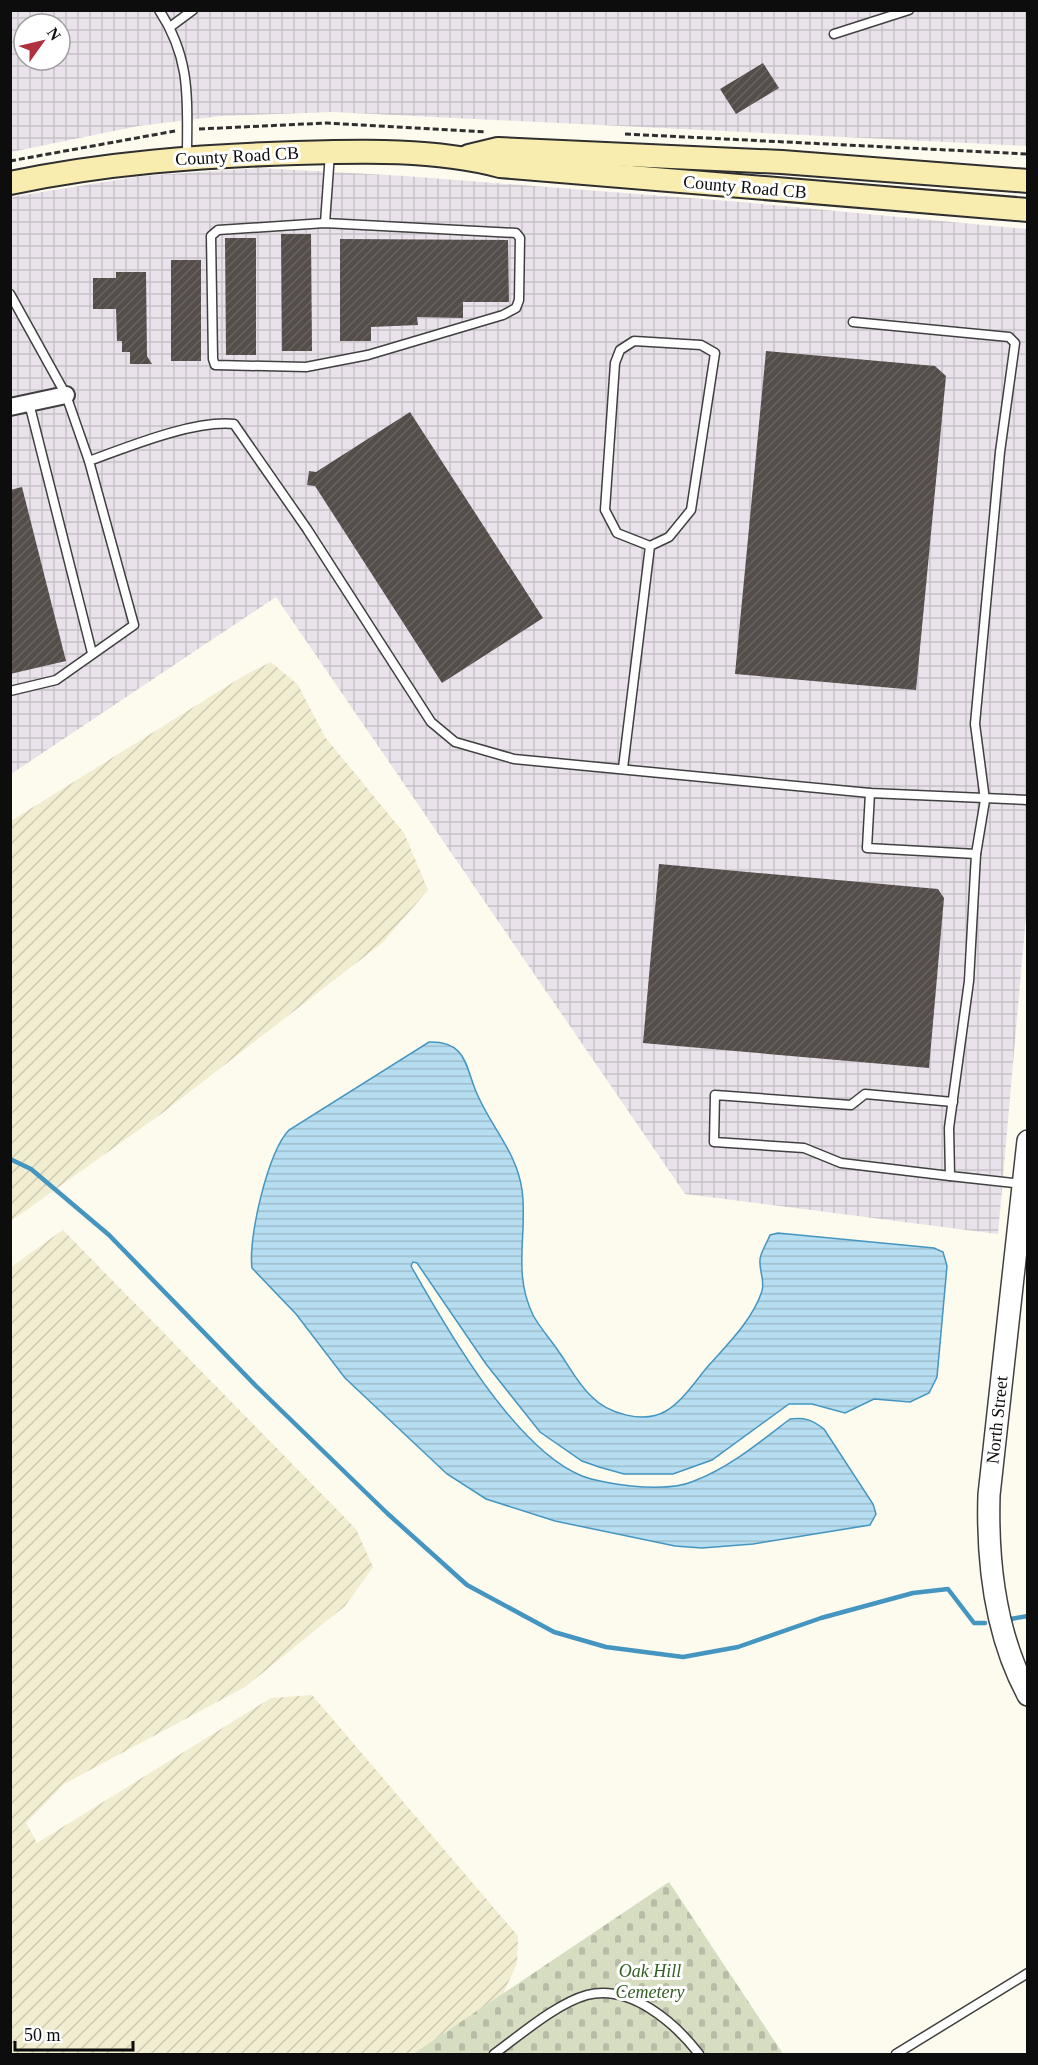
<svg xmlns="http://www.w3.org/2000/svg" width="1038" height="2065" font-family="Georgia,serif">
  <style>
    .industrial { fill: url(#industrial-grid); fill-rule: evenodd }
    .farmland { fill: url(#farmland-furrows) }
    .cemetery { fill: url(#cemetery-stones) }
    .water { fill: url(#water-rules); stroke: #4496c1; stroke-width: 1.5 }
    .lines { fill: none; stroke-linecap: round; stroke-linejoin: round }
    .stream { stroke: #4496c1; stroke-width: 4.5 }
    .building { fill: url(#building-hatch) }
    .service-casing { stroke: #404040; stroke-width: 11 }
    .minor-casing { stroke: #404040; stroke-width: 20 }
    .tertiary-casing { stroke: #404040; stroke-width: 24 }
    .secondary-casing { stroke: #2f2f2f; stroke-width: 26 }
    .path { stroke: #2f2f2f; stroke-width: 3; stroke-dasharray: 6 3; stroke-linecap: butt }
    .service { stroke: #fff; stroke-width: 8 }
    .minor { stroke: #fff; stroke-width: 16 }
    .tertiary { stroke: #fff; stroke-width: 21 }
    .secondary { stroke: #f8ecaf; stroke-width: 22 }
    .labels { text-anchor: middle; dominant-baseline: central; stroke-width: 6; stroke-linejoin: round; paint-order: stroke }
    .street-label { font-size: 18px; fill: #0d0d0d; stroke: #fff }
    .park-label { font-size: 18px; font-style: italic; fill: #325e23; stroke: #fff }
  </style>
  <defs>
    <pattern id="industrial-grid" width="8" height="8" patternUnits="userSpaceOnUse" patternTransform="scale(1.5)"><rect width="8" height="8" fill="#e9e2eb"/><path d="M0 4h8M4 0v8" fill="none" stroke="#c7c1c8"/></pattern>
    <pattern id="farmland-furrows" width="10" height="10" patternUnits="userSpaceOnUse" patternTransform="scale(1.5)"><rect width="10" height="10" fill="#f1edd0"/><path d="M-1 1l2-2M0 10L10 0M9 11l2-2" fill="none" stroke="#cdcab1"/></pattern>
    <pattern id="cemetery-stones" width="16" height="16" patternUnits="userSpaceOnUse" patternTransform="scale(1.5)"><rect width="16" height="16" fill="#d6ddc1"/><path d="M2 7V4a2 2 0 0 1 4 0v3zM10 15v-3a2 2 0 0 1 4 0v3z" fill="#b6bca5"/></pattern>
    <pattern id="water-rules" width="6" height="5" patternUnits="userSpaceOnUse" patternTransform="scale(1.5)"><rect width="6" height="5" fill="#b7def0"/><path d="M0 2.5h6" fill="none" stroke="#9cbdcd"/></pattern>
    <pattern id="building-hatch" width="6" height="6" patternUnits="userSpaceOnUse" patternTransform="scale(1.5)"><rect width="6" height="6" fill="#544d4a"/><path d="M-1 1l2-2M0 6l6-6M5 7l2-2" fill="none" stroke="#686260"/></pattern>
  </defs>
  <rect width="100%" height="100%" fill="#fdfaee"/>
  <!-- industrial -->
  <g class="industrial">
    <path d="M11 11H1027V146L333 112 221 116 138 126 11 152ZM24 24H60V60H24Z"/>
    <polygon points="259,168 405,176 741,202 1027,229 1028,893 998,1234 685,1194 276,597 11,774 11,197 142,176"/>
  </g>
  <!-- farmland -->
  <g class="farmland">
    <polygon points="271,662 298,685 325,737 404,833 428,890 382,943 161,1114 11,1221 11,821 245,675"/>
    <polygon points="63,1230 356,1529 373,1567 345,1606 245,1687 64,1784 26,1823 37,1843 271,1698 312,1695 518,1936 517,1963 503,1994 413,2054 11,2054 11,1267"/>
  </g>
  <!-- cemetery -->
  <polygon class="cemetery" points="669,1882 783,2054 413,2054"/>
  <!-- water -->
  <path class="water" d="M429 1042C469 1041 465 1069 478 1096 492 1128 517 1153 522 1190 528 1233 512 1272 533 1315 540 1328 551 1340 559 1352 569 1366 578 1384 591 1396 608 1414 644 1424 666 1411 683 1401 696 1380 709 1365 728 1344 753 1319 762 1291 765 1280 759 1271 760 1260 760 1253 767 1243 770 1235L778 1233 934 1248 943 1252 947 1266 937 1377 929 1393 910 1402 874 1399 845 1413 812 1404H789L712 1460 673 1474H624L599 1467 582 1461 540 1432 486 1364 417 1263 413 1262 411 1266C446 1328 515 1449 582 1476 598 1482 614 1484 631 1486 651 1488 676 1489 694 1481 730 1467 760 1442 790 1419 805 1417 812 1420 824 1429L873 1504 876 1514 870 1525 753 1544 702 1548 675 1546 555 1521 486 1499 447 1474 345 1378 296 1314 252 1268C248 1237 268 1152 289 1130Z"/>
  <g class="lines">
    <!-- stream -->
    <g class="stream">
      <polyline points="10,1159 31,1169 109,1235 256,1386 388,1514 467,1585 554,1632 606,1647 683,1657 738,1647 821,1618 913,1593 948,1589 974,1623 985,1623"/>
      <polyline points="1010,1619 1028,1616"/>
    </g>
  </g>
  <!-- building -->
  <g class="building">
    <polygon points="763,63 779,88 736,114 720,89"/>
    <polygon points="281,234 311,234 312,351 282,351"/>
    <polygon points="225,238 256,238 256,355 226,355"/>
    <polygon points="340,239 508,240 509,302 463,302 463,318 417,317 418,325 371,327 371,341 340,341"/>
    <rect x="171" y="260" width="30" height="101"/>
    <polygon points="116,272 146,272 147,356 152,364 130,364 130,352 122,352 122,341 117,341 116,309 93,309 93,278 116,278"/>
    <polygon points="766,351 935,366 946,376 916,690 735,674"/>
    <polygon points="410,412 543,618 442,683 315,486 307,485 309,471 316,472"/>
    <polygon points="22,487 66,661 10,674 10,490"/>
    <polygon points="659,864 938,889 944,898 929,1068 643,1043"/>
  </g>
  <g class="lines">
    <defs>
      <g id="service">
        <path d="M159 10C192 60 187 101 187 158"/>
        <polyline points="170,27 193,10"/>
        <polyline points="834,34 909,10"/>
        <polyline points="325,223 516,233 520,238 519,300 516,308 503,315 368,355 306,367 215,365 213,359 211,236 218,230 325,223 330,153"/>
        <polyline points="10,294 66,395 89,461 134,625 56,680 10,691"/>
        <polyline points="853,322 1009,337 1015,343 1000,452 975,724 985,800 976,854 969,981 949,1128 950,1176 1022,1184"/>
        <polyline points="29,403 92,653"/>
        <path d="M89 461C128 447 193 420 234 424L307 529 431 722 455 742 514 759 870 793 1028 800"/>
        <polyline points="623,768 650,546 669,537 691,510 715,353 701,345 634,341 620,350 615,363 605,510 617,533 650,546"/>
        <polyline points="870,793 867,848 976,854"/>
        <polyline points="950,1176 841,1163 804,1148 714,1142 715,1095 851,1105 865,1094 953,1102"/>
        <path d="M494 2054C519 2036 557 2003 587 1995 631 1984 675 2023 699 2054"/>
        <polyline points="896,2054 1028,1973"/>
      </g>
      <polyline id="minor" points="10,407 66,395"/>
      <path id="tertiary" d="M1028 1141 989 1495C987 1563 995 1634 1028 1695"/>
      <g id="secondary">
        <polyline points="469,156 498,149 782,162 1028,181"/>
        <path d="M10 183C105 163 200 156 296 153 365 151 434 149 500 166L1028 210"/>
      </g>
    </defs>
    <!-- service casing -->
    <use href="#service" class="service-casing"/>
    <!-- minor casing -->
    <use href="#minor" class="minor-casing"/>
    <!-- tertiary casing -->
    <use href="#tertiary" class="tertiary-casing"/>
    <!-- secondary casing -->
    <use href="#secondary" class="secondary-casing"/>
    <!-- path -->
    <g class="path">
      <polyline points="199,129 327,123 486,132"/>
      <polyline points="625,134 1028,154"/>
      <polyline points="10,161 175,131"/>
    </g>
    <!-- service -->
    <use href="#service" class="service"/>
    <!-- minor -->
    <use href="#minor" class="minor"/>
    <!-- tertiary -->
    <use href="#tertiary" class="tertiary"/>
    <!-- secondary -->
    <use href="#secondary" class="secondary"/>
  </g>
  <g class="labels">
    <!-- street labels -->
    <g class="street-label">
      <text transform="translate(237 156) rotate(-3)">County Road CB</text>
      <text transform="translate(745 187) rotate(5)">County Road CB</text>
      <text transform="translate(997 1420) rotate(-84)">North Street</text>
    </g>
    <!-- park labels -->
    <g class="park-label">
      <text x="650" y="1971">Oak Hill<tspan x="650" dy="21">Cemetery</tspan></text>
    </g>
  </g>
  <!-- border -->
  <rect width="1038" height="2065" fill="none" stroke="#0d0d0d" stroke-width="24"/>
  <!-- north arrow -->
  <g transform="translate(42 42) rotate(56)"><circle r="28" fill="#ffffff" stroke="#9e9e9e" stroke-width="1.5"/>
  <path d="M0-4.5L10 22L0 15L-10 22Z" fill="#b0313e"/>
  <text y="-9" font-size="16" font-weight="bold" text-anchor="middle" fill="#0d0d0d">N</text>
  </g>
  <!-- scale -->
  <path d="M15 2041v9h118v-9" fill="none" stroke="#0d0d0d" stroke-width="3"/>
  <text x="24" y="2041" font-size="18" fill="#0d0d0d" stroke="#ffffff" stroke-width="4.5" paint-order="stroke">50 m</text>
</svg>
